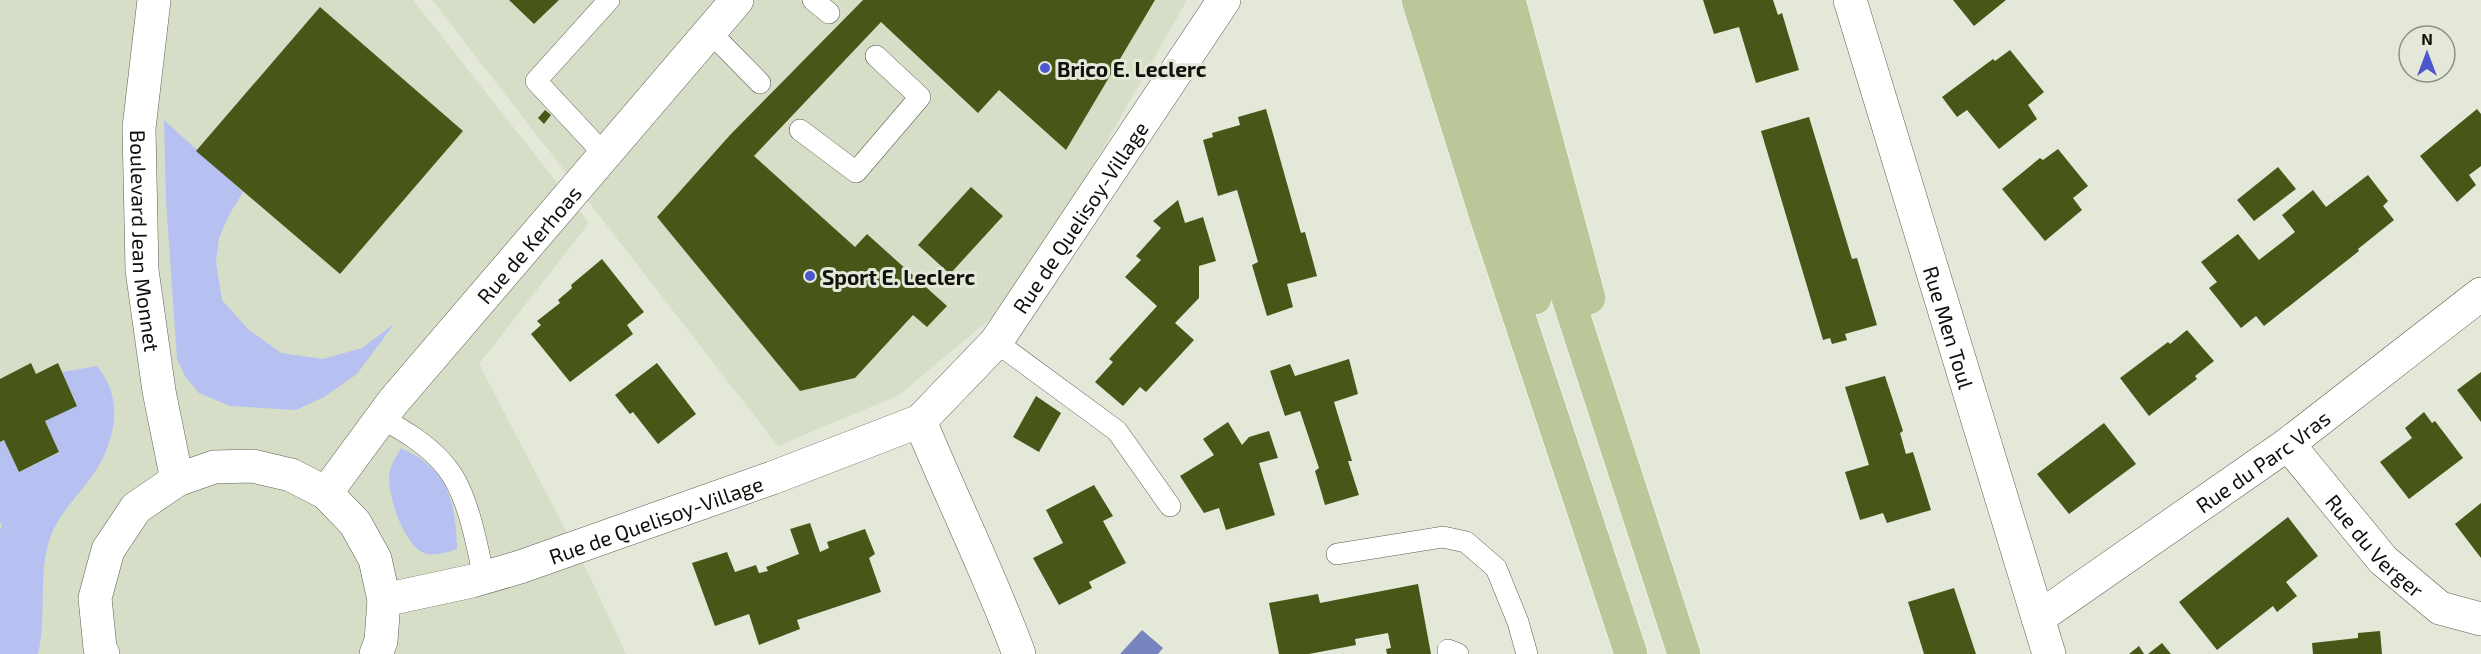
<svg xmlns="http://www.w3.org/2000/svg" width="2481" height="654" font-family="'Exo 2',sans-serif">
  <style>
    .built { fill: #d7dec7 }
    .green { fill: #b6c1f2 }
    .water { fill: #7784be }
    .building { fill: #485718 }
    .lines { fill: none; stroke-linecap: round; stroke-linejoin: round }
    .lane-casing { stroke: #5b6052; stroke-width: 22 }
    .street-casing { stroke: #5b6052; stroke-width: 34 }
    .primary-casing { stroke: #fff; stroke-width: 34 }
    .lane { stroke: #fff; stroke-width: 21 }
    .street { stroke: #fff; stroke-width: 33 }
    .primary { stroke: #bbc798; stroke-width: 33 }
    .poi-dot { fill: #4d57cd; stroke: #e3e8d8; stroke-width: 2 }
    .labels { text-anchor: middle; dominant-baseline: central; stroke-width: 6; stroke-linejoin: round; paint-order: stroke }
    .poi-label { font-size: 21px; font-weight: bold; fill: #0f110b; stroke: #e3e8d8; text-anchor: start }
    .street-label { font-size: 21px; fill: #0f110b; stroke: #e3e8d8 }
  </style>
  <rect width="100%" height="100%" fill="#e3e8d8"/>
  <!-- built -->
  <g class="built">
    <polygon points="0,0 413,0 589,223 479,364 590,577 626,654 0,654"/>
    <polygon points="432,0 1187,0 1089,173 991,318 899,395 778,446"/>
  </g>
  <!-- green -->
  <g class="green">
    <polygon points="164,120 243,192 229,215 219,238 216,262 222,300 248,329 281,353 323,359 362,348 394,324 357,374 324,397 296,410 230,406 199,393 185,376 177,359 166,201"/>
    <path d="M97 366C120 393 118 428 102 460 88 488 59 509 49 541 38 578 47 617 38 654H0V531L2 524 0 523V442L4 440 19 472 59 453 45 421 77 405 62 372Z"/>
    <path d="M401 448C448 469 456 501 457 549 447 552 435 557 424 553 404 546 385 491 390 470 392 463 397 455 401 448Z"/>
  </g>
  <!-- water -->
  <polygon class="water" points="1142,630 1163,648 1158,654 1120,654"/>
  <!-- building -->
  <g class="building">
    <polygon points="509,0 559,0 534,24"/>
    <polygon points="863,0 1155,0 1066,150 999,90 978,113 881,22 754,156 855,247 867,234 947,306 927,327 913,315 855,378 800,391 657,217 730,135"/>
    <polygon points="1703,0 1773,0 1778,15 1782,13 1799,70 1756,83 1739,27 1714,34"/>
    <polygon points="1953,0 2006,0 1974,26"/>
    <polygon points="320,7 463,131 340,274 196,151"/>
    <polygon points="2010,50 2044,92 2028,105 2037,119 1999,149 1967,110 1957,117 1942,97 1993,59 1995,61"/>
    <polygon points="1266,109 1301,233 1305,232 1317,276 1287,284 1293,307 1267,316 1252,265 1258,262 1237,190 1218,196 1203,140 1213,137 1212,133 1240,125 1238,117"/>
    <polygon points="2477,109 2481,114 2481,166 2469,175 2476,185 2457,202 2420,156"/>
    <polygon points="545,110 551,115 544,124 538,118"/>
    <polygon points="1809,117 1852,259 1857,258 1877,325 1845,334 1847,340 1832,344 1830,338 1823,340 1761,131"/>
    <polygon points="2058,149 2088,186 2073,198 2082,210 2045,241 2002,189 2040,158 2043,160"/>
    <polygon points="2278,167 2296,189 2254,221 2237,200"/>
    <polygon points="2368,175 2388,201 2383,206 2394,220 2358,249 2359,251 2264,326 2256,316 2241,328 2209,288 2217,282 2201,262 2238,234 2259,260 2295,232 2282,215 2313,190 2326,207"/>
    <polygon points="971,187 1003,216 950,274 918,245"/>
    <polygon points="1178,200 1185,223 1203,217 1216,261 1199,266 1199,298 1175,323 1194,340 1146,392 1140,387 1123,406 1095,382 1113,362 1109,359 1157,306 1125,277 1141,260 1136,256 1161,228 1153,221"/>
    <polygon points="602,259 644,312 627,325 633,334 570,382 531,334 541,325 537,321 560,303 558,300 572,288 571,285"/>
    <polygon points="2187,330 2214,361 2195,376 2197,379 2149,416 2120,378 2168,342 2170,344"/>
    <polygon points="1349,359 1358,394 1334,402 1352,461 1348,461 1359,495 1325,505 1315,471 1319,468 1300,411 1285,416 1270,371 1290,364 1295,376"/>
    <polygon points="31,363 36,374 58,363 77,406 45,421 59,452 19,472 4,440 0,442 0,379"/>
    <polygon points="657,363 696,414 658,444 633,412 630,414 615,395"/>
    <polygon points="2481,372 2481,422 2457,390"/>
    <polygon points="1885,376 1903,431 1900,433 1906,454 1913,452 1931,510 1887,523 1883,513 1860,520 1845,472 1869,465 1845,387"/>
    <polygon points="1036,396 1061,413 1039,452 1013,437"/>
    <polygon points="2424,412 2432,423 2435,421 2463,458 2409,499 2380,462 2412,438 2405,428"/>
    <polygon points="1228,422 1242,445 1249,437 1269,431 1278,458 1259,463 1275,515 1226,530 1219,508 1204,513 1180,476 1214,455 1203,439"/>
    <polygon points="2104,423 2136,464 2069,514 2037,474"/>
    <polygon points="1094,485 1113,516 1103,521 1126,563 1089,582 1092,588 1059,605 1033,558 1063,543 1046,510"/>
    <polygon points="2481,503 2481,558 2455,524"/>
    <polygon points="2288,517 2318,556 2286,582 2297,596 2277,612 2273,606 2217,650 2179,602"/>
    <polygon points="810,523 820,552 829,548 827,542 865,529 875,554 869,558 881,592 797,620 800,629 759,645 749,614 715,626 692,563 727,552 735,572 756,565 759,573 768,571 766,567 799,554 790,529"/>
    <polygon points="1418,584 1431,654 1387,654 1386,649 1391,648 1388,633 1355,639 1356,645 1309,654 1279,654 1269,603 1318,594 1320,603"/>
    <polygon points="1954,588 1976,654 1924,654 1908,602"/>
    <polygon points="2380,631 2382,654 2313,654 2312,643 2358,638 2358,633"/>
    <polygon points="2162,643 2171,654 2148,654"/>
    <polygon points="2139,646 2144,654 2129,654"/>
  </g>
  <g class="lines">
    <defs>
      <g id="lane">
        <polyline points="813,0 829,13"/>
        <polyline points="711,33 760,83"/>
        <polyline points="800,130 856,172 920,97 876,56"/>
        <polyline points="605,155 536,81 609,0"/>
        <polyline points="996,342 1117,431 1170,506"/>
        <path d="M381 418C405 431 430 446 447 468 468 494 477 545 484 578"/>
        <polyline points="1337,554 1443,537 1466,542 1496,568 1518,622 1527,654"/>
        <polyline points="1448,650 1458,654"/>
      </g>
      <g id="street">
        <path id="s1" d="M154 0 139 128 142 270 159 391 177 480"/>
        <path id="s2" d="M1850 0 2049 654"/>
        <path d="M920 421C952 499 990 575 1019 654"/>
        <path id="s3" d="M2288 444 2383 560 2440 608 2481 619"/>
        <path id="s4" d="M326 493 393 402 737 0"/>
        <path id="s5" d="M384 600 472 581 520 567 772 478 920 421 996 342 1224 0"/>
        <path id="s6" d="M2038 618 2288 444 2481 294"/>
        <polyline points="103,654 100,648 95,598 108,550 136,508 177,480 214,467 253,466 291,475 326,493 355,523 375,559 384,600 381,641 376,654"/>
      </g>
      <g id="primary">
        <polyline points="1418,0 1488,223 1631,654"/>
        <polyline points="1449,0 1535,298"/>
        <polyline points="1477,0 1539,209 1684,654"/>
        <polyline points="1509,0 1589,298"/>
      </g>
    </defs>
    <!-- lane casing -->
    <use href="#lane" class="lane-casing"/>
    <!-- street casing -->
    <use href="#street" class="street-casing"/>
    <!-- primary casing -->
    <use href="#primary" class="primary-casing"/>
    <!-- lane -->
    <use href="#lane" class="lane"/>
    <!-- street -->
    <use href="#street" class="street"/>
    <!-- primary -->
    <use href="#primary" class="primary"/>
  </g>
  <!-- markers -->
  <g class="poi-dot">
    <circle cx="1045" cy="68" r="6"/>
    <circle cx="810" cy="276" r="6"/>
  </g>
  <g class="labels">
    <!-- poi labels -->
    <g class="poi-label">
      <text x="1057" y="68">Brico E. Leclerc</text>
      <text x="822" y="276">Sport E. Leclerc</text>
    </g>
    <!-- street labels -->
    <g class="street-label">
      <text stroke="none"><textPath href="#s5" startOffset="826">Rue de Quelisoy-Village</textPath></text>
      <text stroke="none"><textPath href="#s1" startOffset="242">Boulevard Jean Monnet</textPath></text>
      <text stroke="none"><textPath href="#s4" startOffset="321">Rue de Kerhoas</textPath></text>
      <text stroke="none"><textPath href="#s2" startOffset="342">Rue Men Toul</textPath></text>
      <text stroke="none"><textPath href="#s6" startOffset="274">Rue du Parc Vras</textPath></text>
      <text stroke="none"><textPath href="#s5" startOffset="284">Rue de Quelisoy-Village</textPath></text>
      <text stroke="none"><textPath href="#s3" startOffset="134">Rue du Verger</textPath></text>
    </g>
  </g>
  <!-- north arrow -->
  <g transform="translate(2427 54)"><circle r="28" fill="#e3e8d8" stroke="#8e9286" stroke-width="1.5"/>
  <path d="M0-4.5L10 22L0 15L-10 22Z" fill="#4d57cd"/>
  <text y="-9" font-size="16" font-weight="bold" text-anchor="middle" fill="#0f110b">N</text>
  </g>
</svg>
